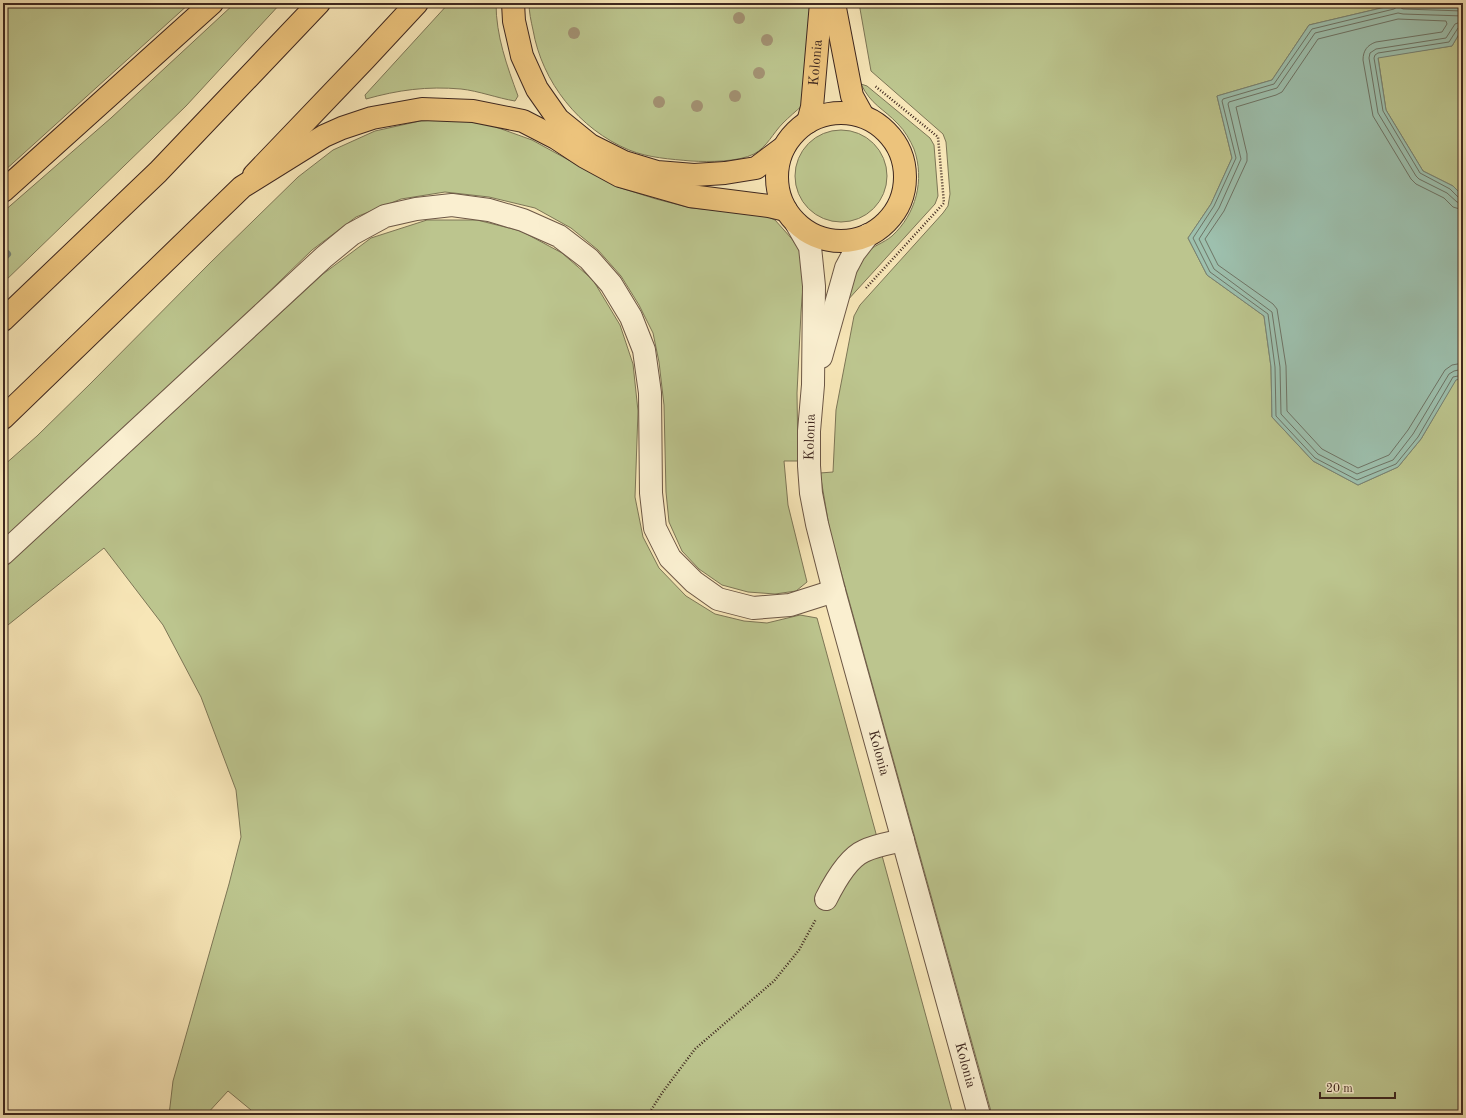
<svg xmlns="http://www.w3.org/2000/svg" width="1466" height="1118" font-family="'Old Standard TT',serif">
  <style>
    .green { fill: #bcc58e; stroke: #7d7656 }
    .water { fill: #9dc0ae; stroke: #778375 }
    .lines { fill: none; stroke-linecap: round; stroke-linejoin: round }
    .shore { stroke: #6e7466; stroke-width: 1 }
    .stream { stroke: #778375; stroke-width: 8 }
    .minor-casing { stroke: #6c5745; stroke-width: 24 }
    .major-casing { stroke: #3e271f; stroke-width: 24 }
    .highway-casing { stroke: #3e271f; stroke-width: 24 }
    .path { stroke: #3e271f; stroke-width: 2.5; stroke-dasharray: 1 2; stroke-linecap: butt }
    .minor { stroke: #faefd0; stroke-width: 22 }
    .major { stroke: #ecc37c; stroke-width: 22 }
    .highway { stroke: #ecc37c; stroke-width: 22 }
    .tree { fill: #a39273 }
    .labels { text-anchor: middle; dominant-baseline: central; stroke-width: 3.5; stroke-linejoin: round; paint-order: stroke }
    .street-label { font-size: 14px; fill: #3e271f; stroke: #faefd0 }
  </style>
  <rect width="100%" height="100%" fill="#f7e6b7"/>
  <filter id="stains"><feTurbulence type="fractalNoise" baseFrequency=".005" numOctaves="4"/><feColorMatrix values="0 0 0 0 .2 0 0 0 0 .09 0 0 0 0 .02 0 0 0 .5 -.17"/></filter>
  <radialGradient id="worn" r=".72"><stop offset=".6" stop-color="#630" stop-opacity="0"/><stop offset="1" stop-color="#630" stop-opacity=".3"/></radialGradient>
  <!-- green -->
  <g class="green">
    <polygon points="3,3 190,3 3,172"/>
    <polygon points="235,3 281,3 186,106 3,283 3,212 111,118"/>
    <path d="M449 3H496C496 36 507 66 518 96L515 101C497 98 479 91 461 89 427 86 398 90 366 99L365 95Z"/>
    <path d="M529 3H809L811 31 803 105C796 111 789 117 783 123 773 133 767 147 754 154 738 162 709 162 691 161 670 159 649 158 629 150 579 129 542 82 533 30 531 21 529 12 529 3Z"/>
    <polygon points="859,3 1463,3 1463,7 1394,5 1309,25 1272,80 1217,96 1232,158 1211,204 1188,238 1207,275 1264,316 1271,367 1272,417 1313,461 1358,485 1398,467 1421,439 1456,379 1463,378 1463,1115 992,1115 830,532 820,473 833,472 836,410 854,316 860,305 943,213 948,206 950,194 946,142 943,134 871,71"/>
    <polygon points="1463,10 1463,196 1453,186 1423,171 1386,110 1378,57 1452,46 1462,29"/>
    <path d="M861 84 867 86 930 138 934 145 938 196 935 204 846 302C849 284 852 268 865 254 872 246 884 243 892 236 916 214 925 180 914 149 910 140 905 131 898 124 883 108 871 105 861 84Z"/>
    <polygon points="455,119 493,126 532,140 618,187 656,199 691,208 762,214 775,220 792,239 801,253 804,273 801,312 797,393 798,461 784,461 788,505 807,582 796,591 775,594 748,592 722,585 699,569 682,551 669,522 666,492 664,405 659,362 653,333 639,305 621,276 598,250 571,228 535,208 489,197 445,192 401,199 356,217 312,250 216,343 3,539 3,466 37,436 90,384 210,263 298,177 333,150 375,131 420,121"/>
    <circle cx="841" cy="176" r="46"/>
    <polygon points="427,220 477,220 521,231 562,253 593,280 620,325 633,364 638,411 635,497 643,537 659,568 686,596 715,614 744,621 767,623 800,615 817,618 953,1115 257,1115 228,1091 206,1115 169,1115 173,1081 229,884 241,837 236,790 201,697 163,625 104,548 3,629 3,569 323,274 371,238"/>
  </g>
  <!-- water -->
  <polygon class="water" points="1394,5 1463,7 1462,29 1452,46 1378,58 1386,110 1423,171 1453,186 1463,196 1463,378 1456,380 1421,439 1398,467 1358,485 1313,461 1272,417 1271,367 1264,316 1207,275 1188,238 1211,204 1232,158 1217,96 1272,80 1309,25"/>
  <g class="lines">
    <!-- shore -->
    <g class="shore">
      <polyline points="1463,11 1403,9 1398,6 1394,9 1312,29 1274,84 1223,99 1222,101 1236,158 1214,206 1193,238 1210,272 1268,314 1275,367 1276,416 1315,458 1357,480 1396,464 1418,437 1453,377 1463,375"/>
      <polyline points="1463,16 1403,14 1398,13 1315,33 1277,88 1229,102 1228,104 1241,159 1219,208 1199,239 1214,269 1272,312 1280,367 1281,414 1318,454 1357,474 1393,460 1413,434 1449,374 1454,371 1463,369"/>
      <polyline points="1463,21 1455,24 1446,38 1376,49 1370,53 1369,58 1378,113 1416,176 1419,179 1447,193 1457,202 1463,204"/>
      <polyline points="1463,26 1458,28 1449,42 1378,53 1375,55 1374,58 1383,111 1420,173 1450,189 1459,198 1463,199"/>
      <path d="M1463 210 1453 207 1444 198 1416 184 1411 179 1373 116 1363 60C1363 51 1367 45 1376 42L1442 32 1447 24 1446 21 1398 19 1318 39 1282 92 1276 95 1236 107 1247 154V161L1224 211 1205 239 1218 265 1273 304 1277 309 1286 366 1287 411 1322 449 1358 468 1389 455 1408 430 1445 370 1452 365 1463 363"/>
    </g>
    <!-- stream -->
    <polyline class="stream" points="3,258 7,254"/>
    <defs>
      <g id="minor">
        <path id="s1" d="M796 223 810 247 814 286 813 385 809 431V466L811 493 817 524 834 591 979 1115"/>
        <polyline points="821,357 846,268 854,253 868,235"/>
        <polyline points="3,554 324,257 352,234 385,216 416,209 452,205 489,210 523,220 559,236 589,259 611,284 631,317 644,350 650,393 651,493 655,528 670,558 694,582 718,599 753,608 790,605 834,591"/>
        <path d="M826 899C834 883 848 858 864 851 876 845 891 843 903 840"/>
      </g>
      <g id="major">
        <polyline points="513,3 514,21 522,56 537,89 558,119 590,145 624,162 657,172 694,175 725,173 756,168 784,147"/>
        <polyline points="834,3 852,96 863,116"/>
        <circle cx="841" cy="177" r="64"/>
        <path id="s2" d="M808 122 812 107 821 3"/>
        <polyline points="254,175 365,59 417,3"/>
        <polyline points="3,191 212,3"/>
      </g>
      <g id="highway">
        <polyline points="3,320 158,172 319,3"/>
        <polyline points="3,418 242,187 324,136 342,128 372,118 422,109 473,111 523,121 556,138 585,157 620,176 690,196 769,206 786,210"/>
      </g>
    </defs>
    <!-- minor casing -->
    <use href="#minor" class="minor-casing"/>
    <!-- major casing -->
    <use href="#major" class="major-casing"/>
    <!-- highway casing -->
    <use href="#highway" class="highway-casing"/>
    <!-- path -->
    <g class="path">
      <polyline points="866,288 944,203 938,137 875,86"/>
      <polyline points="648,1115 662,1093 695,1049 774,981 799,950 816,919"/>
    </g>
    <!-- minor -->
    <use href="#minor" class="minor"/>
    <!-- major -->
    <use href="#major" class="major"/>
    <!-- highway -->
    <use href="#highway" class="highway"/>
  </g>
  <!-- trees -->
  <g class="tree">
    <circle cx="739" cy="18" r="6"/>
    <circle cx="574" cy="33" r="6"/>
    <circle cx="767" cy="40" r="6"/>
    <circle cx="759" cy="73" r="6"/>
    <circle cx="735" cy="96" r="6"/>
    <circle cx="659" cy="102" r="6"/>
    <circle cx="697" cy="106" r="6"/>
  </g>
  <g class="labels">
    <!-- street labels -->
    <g class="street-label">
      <text stroke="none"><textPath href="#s2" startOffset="60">Kolonia</textPath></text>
      <text transform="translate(810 437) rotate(-88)">Kolonia</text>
      <text stroke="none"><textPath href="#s1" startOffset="543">Kolonia</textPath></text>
      <text stroke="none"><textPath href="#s1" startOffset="867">Kolonia</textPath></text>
    </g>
  </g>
  <!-- margin -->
  <rect width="1466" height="1118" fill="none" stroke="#f7e6b7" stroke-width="16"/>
  <rect x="4" y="4" width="1458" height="1110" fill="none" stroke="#3e271f" stroke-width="2"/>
  <rect x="8" y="8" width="1450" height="1102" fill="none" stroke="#3e271f"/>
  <!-- scale -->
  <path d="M1320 1092v6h75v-6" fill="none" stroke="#3e271f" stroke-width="2"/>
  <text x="1326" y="1092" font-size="12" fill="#3e271f" stroke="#faefd0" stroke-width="3" paint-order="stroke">20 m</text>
  <rect width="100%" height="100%" filter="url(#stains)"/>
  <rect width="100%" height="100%" fill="url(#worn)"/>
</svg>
